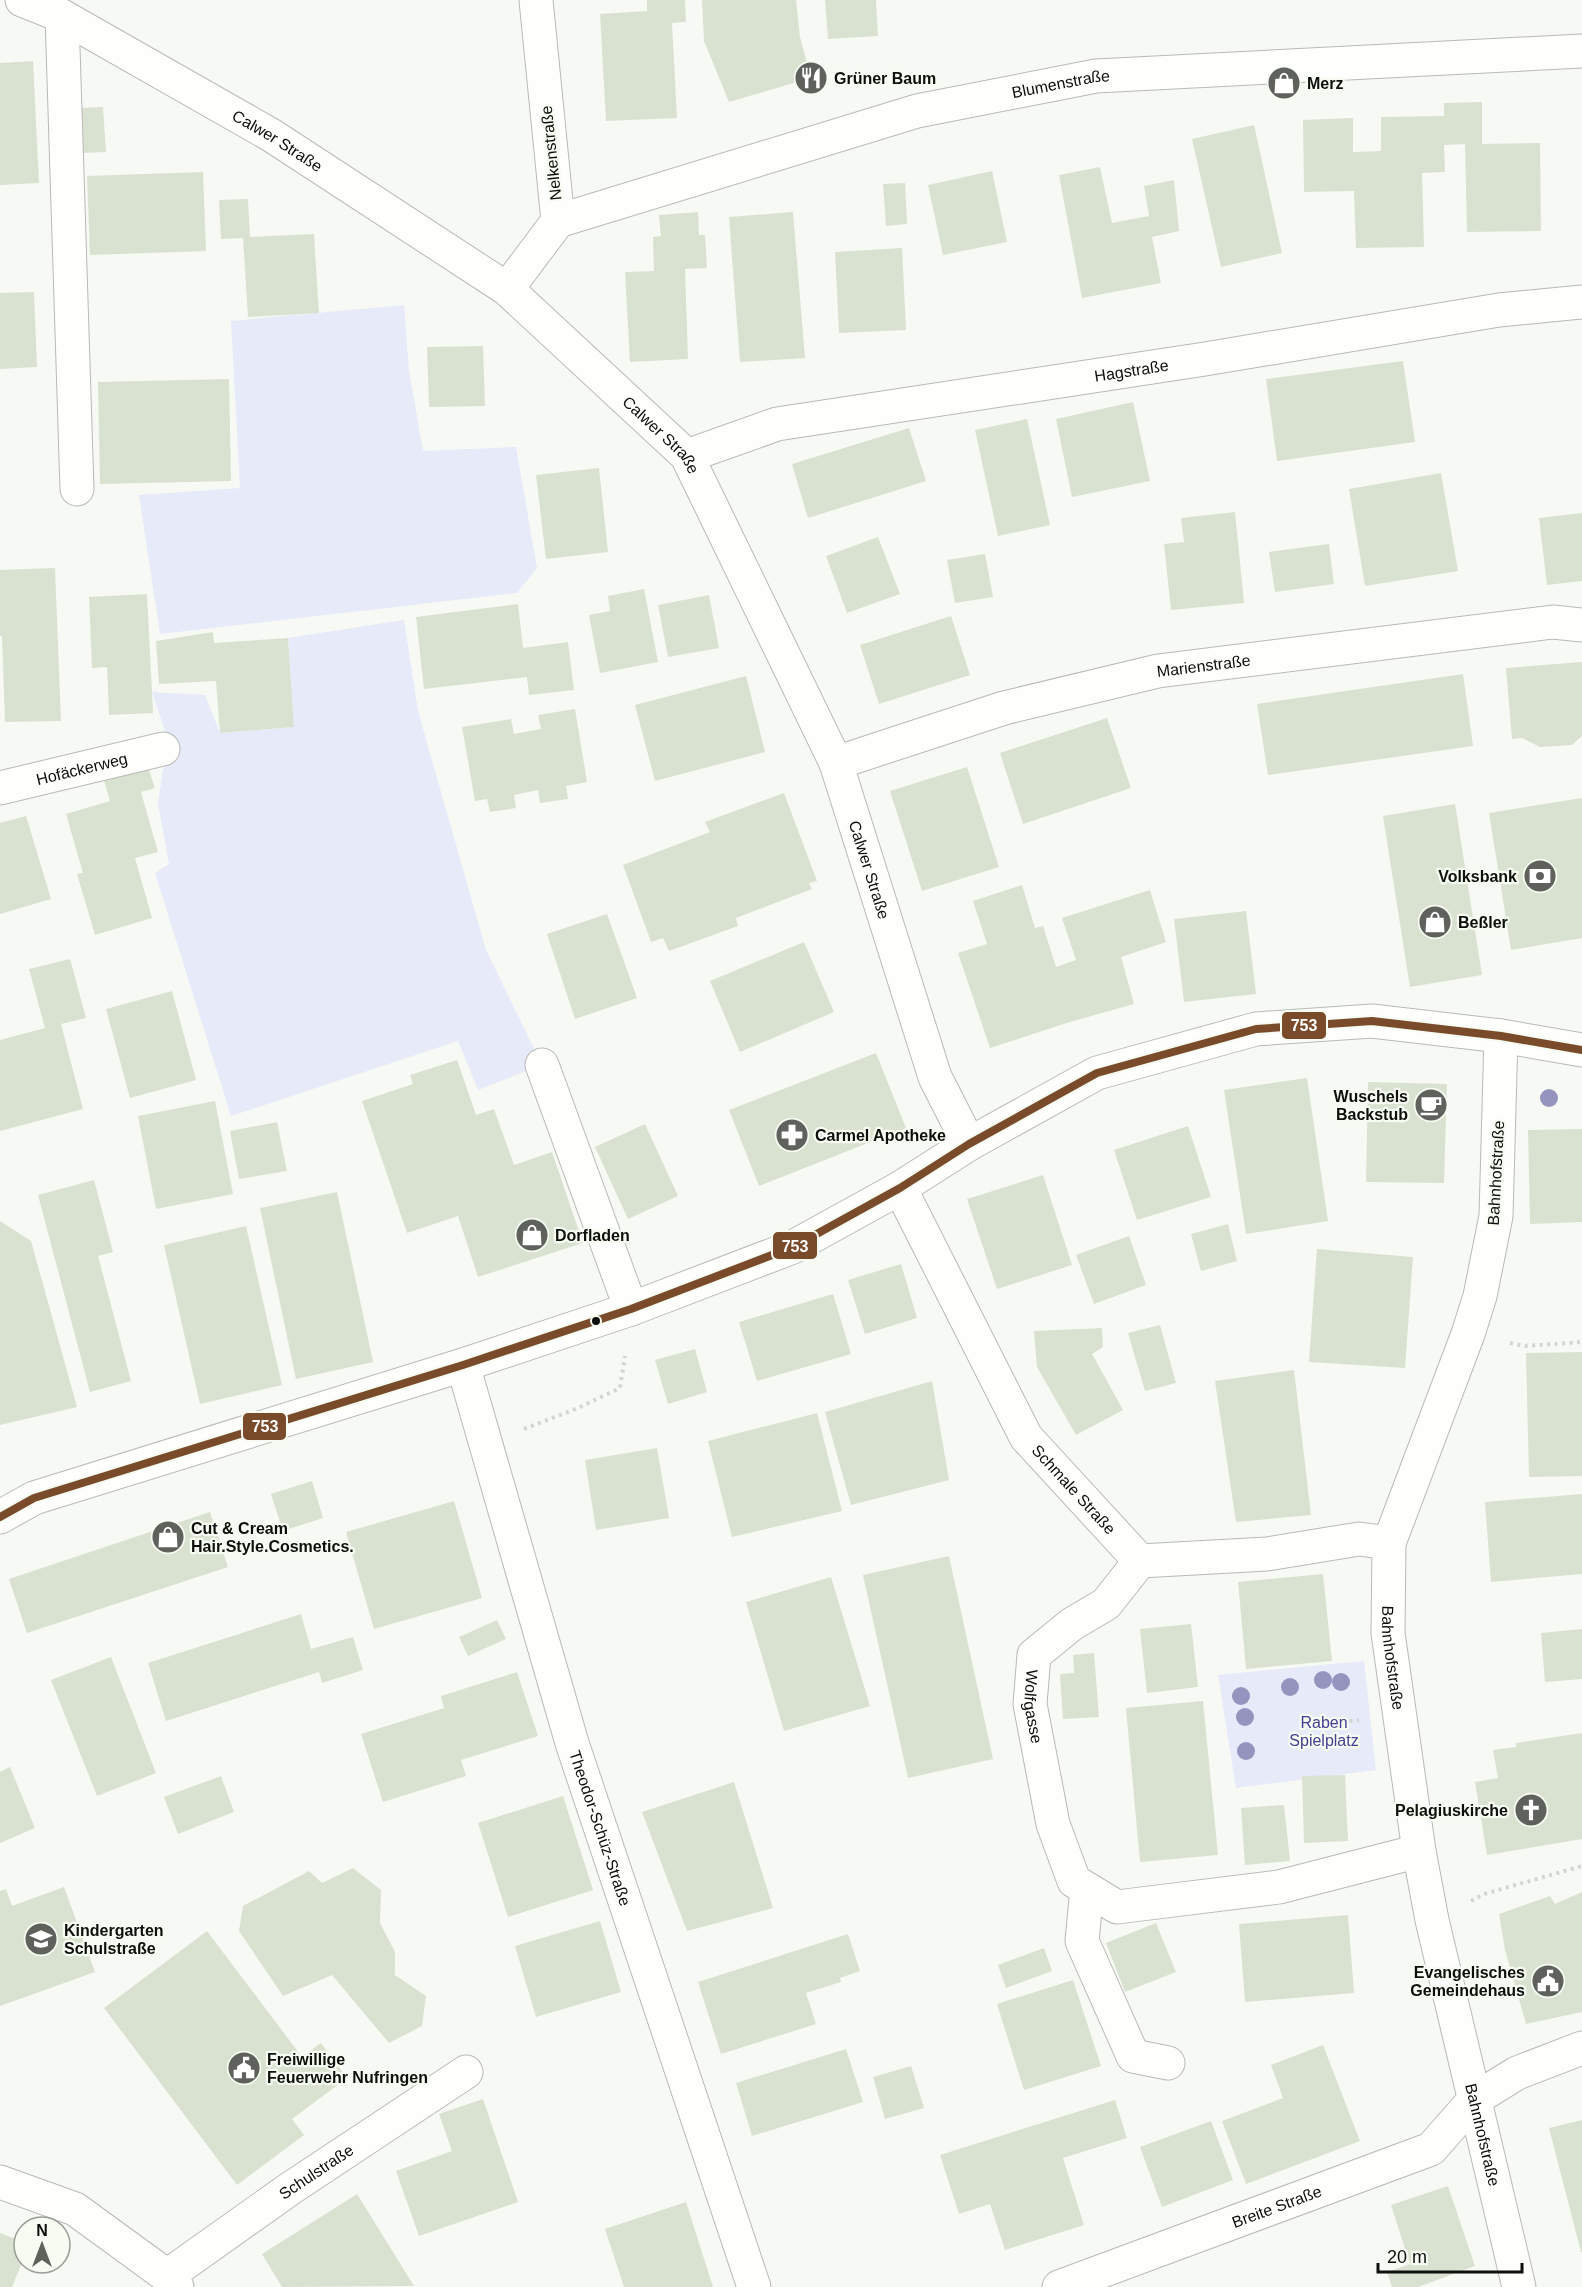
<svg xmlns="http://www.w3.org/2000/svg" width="1582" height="2287" font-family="Helvetica,sans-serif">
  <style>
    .green { fill: #e6eaf9 }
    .building { fill: #d9e2d1 }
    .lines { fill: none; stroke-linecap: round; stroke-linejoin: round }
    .minor-casing { stroke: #b8bab6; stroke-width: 35 }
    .path { stroke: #d3d4d3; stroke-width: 4; stroke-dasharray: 3 4.5; stroke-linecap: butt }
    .minor { stroke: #fefefd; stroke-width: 33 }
    .bus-1-casing { stroke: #f6fcf2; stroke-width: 12 }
    .bus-1 { stroke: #7a4b2a; stroke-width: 8 }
    .tree { fill: #9594bf }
    .bus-dot { fill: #0d0f0c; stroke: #f6fcf2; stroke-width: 2 }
    .labels { text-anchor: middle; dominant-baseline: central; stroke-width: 4.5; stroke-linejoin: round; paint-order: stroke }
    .poi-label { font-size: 16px; font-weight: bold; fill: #0d0f0c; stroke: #f6fcf2; text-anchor: start }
    .street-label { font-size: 16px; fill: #0d0f0c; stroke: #f6fcf2 }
    .park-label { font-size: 16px; fill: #444094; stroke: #f6fcf2 }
    .line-badge { stroke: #f6fcf2; stroke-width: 2 }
    .badge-label { font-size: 16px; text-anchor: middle; font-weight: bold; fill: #fff }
  </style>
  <rect width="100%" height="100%" fill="#f7faf4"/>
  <!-- green -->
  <g class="green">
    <polygon points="404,305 409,370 423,451 516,447 537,568 517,593 160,634 139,495 240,488 231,321"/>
    <polygon points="404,620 418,711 486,950 542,1065 478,1090 458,1041 231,1116 155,873 169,864 158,804 163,769 174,759 152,692 205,695 220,733 294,727 288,638"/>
    <polygon points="1364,1661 1376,1770 1236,1788 1218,1675"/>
  </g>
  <!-- building -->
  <g class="building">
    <polygon points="647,0 685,0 686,22 672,23 677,118 606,121 600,14 647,11"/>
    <polygon points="702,0 796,0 800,37 811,78 729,102 704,41"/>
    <polygon points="825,0 876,0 878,36 828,39"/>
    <polygon points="33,61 39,183 0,185 0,63"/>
    <polygon points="1482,102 1482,144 1540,143 1541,231 1467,232 1465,144 1444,145 1445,172 1422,173 1424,247 1356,248 1354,191 1304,192 1303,120 1353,118 1353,152 1381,151 1381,117 1444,116 1444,103"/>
    <polygon points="103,107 106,152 82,153 80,108"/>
    <polygon points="1254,125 1282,253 1221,267 1192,139"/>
    <polygon points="1100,167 1112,223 1149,216 1144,186 1174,180 1179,231 1152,237 1161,283 1082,298 1059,175"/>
    <polygon points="992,171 1007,242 943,255 928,185"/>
    <polygon points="203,172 206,251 90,255 87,176"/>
    <polygon points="905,183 907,224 886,226 883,184"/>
    <polygon points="248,199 250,237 314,234 319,313 248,317 243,238 221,239 219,200"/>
    <polygon points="698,212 699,235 705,235 707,268 685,269 688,359 630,362 625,272 654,271 653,237 661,236 659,215"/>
    <polygon points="793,212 805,358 740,362 729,217"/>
    <polygon points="902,248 906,330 839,333 835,252"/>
    <polygon points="34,292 37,367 0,369 0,293"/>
    <polygon points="483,346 485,406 429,407 427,347"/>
    <polygon points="1403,361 1415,442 1277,461 1266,379"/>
    <polygon points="229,379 231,481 100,484 98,382"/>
    <polygon points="1133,402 1150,481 1072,497 1056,419"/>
    <polygon points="1027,419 1050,525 998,536 975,430"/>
    <polygon points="909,428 926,481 808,518 792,464"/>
    <polygon points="599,468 608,552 546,559 536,475"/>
    <polygon points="1441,473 1458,571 1365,586 1349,489"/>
    <polygon points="1235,512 1244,603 1171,610 1164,544 1184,542 1181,518"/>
    <polygon points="1582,513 1582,581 1547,585 1539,518"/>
    <polygon points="878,537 900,594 847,613 826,556"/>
    <polygon points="1329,544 1334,584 1275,592 1269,552"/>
    <polygon points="985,554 993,597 955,603 947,560"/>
    <polygon points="55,568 61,721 5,722 2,636 0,636 0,570"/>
    <polygon points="644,589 658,662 600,673 589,615 610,611 608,596"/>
    <polygon points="147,594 153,713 109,715 107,667 92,668 89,597"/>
    <polygon points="709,595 719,648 668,657 658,605"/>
    <polygon points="518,604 523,648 568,642 574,690 529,695 527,677 424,689 416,617"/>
    <polygon points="951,616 970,675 879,704 860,645"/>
    <polygon points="213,632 214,643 288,638 294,727 220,733 216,681 159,684 156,641"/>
    <polygon points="1582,662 1582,736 1572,745 1540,747 1522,738 1512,739 1506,668"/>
    <polygon points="1463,674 1473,746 1268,775 1257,704"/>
    <polygon points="746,676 765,752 655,781 635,705"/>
    <polygon points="575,709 587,782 566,786 568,799 540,803 538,790 514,795 516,808 490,812 487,799 475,801 462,727 511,719 514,734 541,729 538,715"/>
    <polygon points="1107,718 1131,788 1023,824 1000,753"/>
    <polygon points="147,764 155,788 141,792 158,852 135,858 152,918 95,935 77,874 83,873 66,814 110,801 103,777"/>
    <polygon points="967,767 999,867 922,891 890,791"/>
    <polygon points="784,793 817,881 809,883 812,889 736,918 738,926 669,951 663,938 651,942 623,865 710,832 705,822"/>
    <polygon points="1582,798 1582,938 1511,950 1489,813"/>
    <polygon points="1455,804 1482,975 1410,987 1383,816"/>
    <polygon points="26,816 51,899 0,914 0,823"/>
    <polygon points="1022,885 1035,928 1043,926 1056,967 1076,960 1062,918 1150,890 1166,942 1121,957 1134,1004 1070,1022 990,1048 958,953 987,944 973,901"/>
    <polygon points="1246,911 1256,994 1184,1002 1174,919"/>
    <polygon points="607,914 637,998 575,1019 547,934"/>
    <polygon points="804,942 834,1012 740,1052 710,981"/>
    <polygon points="70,959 86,1018 61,1024 83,1109 0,1131 0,1040 45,1028 29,969"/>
    <polygon points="172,991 196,1080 130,1098 106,1009"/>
    <polygon points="876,1053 906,1128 759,1186 729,1110"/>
    <polygon points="457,1060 476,1115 494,1109 514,1165 552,1152 583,1243 478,1277 458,1216 407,1233 362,1101 413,1084 410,1075"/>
    <polygon points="1307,1078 1328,1221 1246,1234 1224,1090"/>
    <polygon points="1368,1082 1447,1084 1444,1183 1366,1182"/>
    <polygon points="215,1101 233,1194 156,1209 138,1116"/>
    <polygon points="277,1122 287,1171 239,1179 230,1131"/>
    <polygon points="645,1124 678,1196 628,1219 595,1147"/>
    <polygon points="1188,1126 1211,1197 1137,1220 1114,1150"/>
    <polygon points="1582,1129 1582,1222 1530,1224 1528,1130"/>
    <polygon points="1043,1175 1072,1265 997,1289 967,1199"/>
    <polygon points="94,1180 113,1252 98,1256 131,1381 90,1392 38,1195"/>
    <polygon points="337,1192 373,1362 296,1379 260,1208"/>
    <polygon points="0,1221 31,1241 77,1407 0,1425"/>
    <polygon points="1228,1224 1237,1261 1201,1271 1191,1234"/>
    <polygon points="246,1226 282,1385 200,1404 164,1245"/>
    <polygon points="1129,1236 1146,1285 1094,1304 1076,1255"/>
    <polygon points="1317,1249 1413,1257 1405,1368 1309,1362"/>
    <polygon points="901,1264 917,1318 865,1334 848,1280"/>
    <polygon points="833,1294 851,1354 757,1381 739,1322"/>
    <polygon points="1160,1325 1176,1383 1145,1391 1128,1333"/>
    <polygon points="1102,1328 1103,1347 1092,1354 1123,1410 1076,1435 1037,1367 1034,1331"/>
    <polygon points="695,1349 707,1392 668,1404 655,1360"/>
    <polygon points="1582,1352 1582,1476 1529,1477 1526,1353"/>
    <polygon points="1294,1370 1311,1515 1236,1522 1215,1381"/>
    <polygon points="932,1381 949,1480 851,1505 825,1412"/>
    <polygon points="817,1413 842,1511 732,1537 708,1441"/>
    <polygon points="657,1448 669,1518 596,1530 585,1460"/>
    <polygon points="312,1481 323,1518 283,1531 271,1494"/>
    <polygon points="1582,1494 1582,1574 1491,1582 1485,1502"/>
    <polygon points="454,1501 482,1598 374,1629 346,1532"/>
    <polygon points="210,1512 228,1567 27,1633 9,1579"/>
    <polygon points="949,1556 993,1759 908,1778 863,1575"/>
    <polygon points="1323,1574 1332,1661 1246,1669 1238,1582"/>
    <polygon points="831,1577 870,1706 784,1731 746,1602"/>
    <polygon points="301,1614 311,1649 353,1637 363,1670 322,1683 319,1672 166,1721 148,1663"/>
    <polygon points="497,1620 506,1639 468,1656 459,1637"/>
    <polygon points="1191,1624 1198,1687 1147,1693 1140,1629"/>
    <polygon points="1582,1629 1582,1679 1545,1682 1541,1633"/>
    <polygon points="1094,1653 1099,1717 1063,1719 1060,1674 1074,1673 1073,1655"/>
    <polygon points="111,1657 156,1773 97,1796 51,1680"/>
    <polygon points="517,1672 538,1736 461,1760 466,1776 383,1802 361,1734 444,1708 441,1696"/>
    <polygon points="1203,1701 1218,1855 1140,1862 1126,1708"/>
    <polygon points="1582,1733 1582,1839 1487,1855 1475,1782 1498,1778 1493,1750 1516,1747 1516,1743"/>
    <polygon points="10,1767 35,1828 0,1843 0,1772"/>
    <polygon points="1345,1775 1348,1841 1304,1843 1302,1776"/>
    <polygon points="221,1776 234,1812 178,1834 164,1797"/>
    <polygon points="734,1782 773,1908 687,1931 642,1812"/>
    <polygon points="563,1796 593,1890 508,1917 478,1823"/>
    <polygon points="1284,1805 1290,1861 1245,1865 1241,1808"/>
    <polygon points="353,1868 381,1890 380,1923 395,1952 395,1975 426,1996 422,2026 389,2043 332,1975 283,1996 239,1931 243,1906 309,1871 322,1883"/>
    <polygon points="64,1887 95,1972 0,2006 0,1891 6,1889 12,1906"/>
    <polygon points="1582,1892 1582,2012 1526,2024 1505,1950 1499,1914 1550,1896 1555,1904"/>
    <polygon points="1348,1915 1354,1993 1245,2002 1239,1924"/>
    <polygon points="600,1921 621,1992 536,2017 515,1946"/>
    <polygon points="1156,1923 1176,1972 1125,1992 1106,1943"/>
    <polygon points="207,1931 302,2057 321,2043 347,2078 292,2119 304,2135 237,2185 104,2008"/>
    <polygon points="848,1934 860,1971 840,1978 841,1982 806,1993 816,2024 721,2054 698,1982"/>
    <polygon points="1044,1948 1052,1971 1006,1988 998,1965"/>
    <polygon points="1073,1980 1101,2066 1024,2090 997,2004"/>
    <polygon points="1323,2045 1360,2141 1246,2184 1222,2121 1283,2098 1271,2065"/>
    <polygon points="846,2049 863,2102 752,2136 736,2083"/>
    <polygon points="911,2066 924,2108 885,2119 873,2077"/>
    <polygon points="483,2099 518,2202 419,2236 396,2171 452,2151 439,2114"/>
    <polygon points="1115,2100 1127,2138 1063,2158 1084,2225 1005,2250 990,2204 959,2214 940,2155"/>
    <polygon points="1582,2120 1582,2252 1581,2252 1549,2128"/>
    <polygon points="1211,2121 1233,2180 1162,2207 1140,2147"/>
    <polygon points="1448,2186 1475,2266 1418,2287 1392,2287 1387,2272 1410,2264 1391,2205"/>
    <polygon points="357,2194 414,2286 282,2287 262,2254"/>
    <polygon points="686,2202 713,2287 624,2287 605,2229"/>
    <polygon points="0,2233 24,2242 24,2258 12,2287 0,2287"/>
  </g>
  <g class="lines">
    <defs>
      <g id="minor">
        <path id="s1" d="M22 0 62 16 271 135 507 289 687 456 836 763 935 1077 969 1144"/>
        <polyline points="62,16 77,489"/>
        <path id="s2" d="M558 221 917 111 1096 76 1582 51"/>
        <polyline points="507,289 558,221 536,0"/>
        <path id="s3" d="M687 456 777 424 1205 359 1499 310 1582 302"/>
        <path id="s4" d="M836 763 1004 708 1158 671 1553 622 1582 625"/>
        <path id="s5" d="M0 788 163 749"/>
        <path id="s6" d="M1501 1036 1496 1216 1480 1296 1468 1334 1389 1543 1388 1633 1419 1851 1432 1920 1519 2287"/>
        <polyline points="542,1065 631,1309"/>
        <path id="s7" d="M900 1188 1026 1437 1140 1561 1267 1554 1359 1539 1389 1543"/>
        <path id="s8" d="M463 1365 572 1743 754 2287"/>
        <polyline points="0,1517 34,1498 463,1365 631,1309 793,1247 900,1188 969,1144 1097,1073 1256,1029 1372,1021 1501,1036 1582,1050"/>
        <path id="s9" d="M1140 1561 1106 1604 1072 1624 1034 1655 1030 1704 1053 1824 1074 1881 1117 1907 1279 1887 1419 1851"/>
        <polyline points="1087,1889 1082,1941 1133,2056 1168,2063"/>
        <polyline points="0,2182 75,2209 167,2276 177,2287"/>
        <path id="s10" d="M167 2276 291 2188 466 2072"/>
        <path id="s11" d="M1059 2287 1431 2149 1475 2099 1517 2073 1582 2048"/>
      </g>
    </defs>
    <!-- minor casing -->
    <use href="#minor" class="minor-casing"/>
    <!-- path -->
    <g class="path">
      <polyline points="1510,1343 1525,1346 1582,1342"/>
      <polyline points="524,1429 578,1408 620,1388 625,1356"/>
      <polyline points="1342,1722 1359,1720"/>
      <polyline points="1471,1901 1484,1894 1582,1866"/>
    </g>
    <!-- minor -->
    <use href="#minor" class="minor"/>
    <defs>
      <polyline id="bus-1" points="0,1517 34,1498 463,1365 631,1309 793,1247 900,1188 969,1144 1097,1073 1256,1029 1372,1021 1501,1036 1582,1050"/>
    </defs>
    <!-- bus-1 casing -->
    <use href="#bus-1" class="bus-1-casing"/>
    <!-- bus-1 -->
    <use href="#bus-1" class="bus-1"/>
  </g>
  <!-- trees -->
  <g class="tree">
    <circle cx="1549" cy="1098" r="9"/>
    <circle cx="1323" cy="1680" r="9"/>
    <circle cx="1341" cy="1682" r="9"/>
    <circle cx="1290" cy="1687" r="9"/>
    <circle cx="1241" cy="1696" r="9"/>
    <circle cx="1245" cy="1717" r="9"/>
    <circle cx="1246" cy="1751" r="9"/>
  </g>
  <!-- icons -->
  <defs>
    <symbol id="restaurant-disc" viewBox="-11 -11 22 22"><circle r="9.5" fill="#5f615d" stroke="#f6fcf2"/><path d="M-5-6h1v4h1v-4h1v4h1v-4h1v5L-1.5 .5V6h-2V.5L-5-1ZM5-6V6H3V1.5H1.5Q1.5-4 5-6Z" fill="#fff"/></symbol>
    <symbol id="shop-disc" viewBox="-11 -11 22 22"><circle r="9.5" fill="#5f615d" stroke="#f6fcf2"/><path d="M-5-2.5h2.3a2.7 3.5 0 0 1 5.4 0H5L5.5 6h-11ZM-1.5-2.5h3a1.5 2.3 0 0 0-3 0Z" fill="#fff"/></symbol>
    <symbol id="bank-disc" viewBox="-11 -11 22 22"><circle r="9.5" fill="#5f615d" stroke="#f6fcf2"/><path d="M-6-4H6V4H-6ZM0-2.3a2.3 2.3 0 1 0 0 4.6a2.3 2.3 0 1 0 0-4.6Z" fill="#fff"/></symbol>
    <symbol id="cafe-disc" viewBox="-11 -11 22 22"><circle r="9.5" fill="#5f615d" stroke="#f6fcf2"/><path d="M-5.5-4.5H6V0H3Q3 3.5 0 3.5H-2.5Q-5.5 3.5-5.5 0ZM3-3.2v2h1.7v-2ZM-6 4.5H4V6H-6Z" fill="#fff"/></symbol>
    <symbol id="pharmacy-disc" viewBox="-11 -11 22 22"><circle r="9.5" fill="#5f615d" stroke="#f6fcf2"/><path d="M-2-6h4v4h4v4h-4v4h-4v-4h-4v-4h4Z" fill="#fff"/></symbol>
    <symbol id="church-disc" viewBox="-11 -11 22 22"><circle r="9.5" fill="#5f615d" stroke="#f6fcf2"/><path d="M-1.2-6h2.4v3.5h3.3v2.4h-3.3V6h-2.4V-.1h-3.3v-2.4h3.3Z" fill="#fff"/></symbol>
    <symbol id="school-disc" viewBox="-11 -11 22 22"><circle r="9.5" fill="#5f615d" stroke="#f6fcf2"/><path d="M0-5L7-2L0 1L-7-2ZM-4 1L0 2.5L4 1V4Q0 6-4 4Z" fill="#fff"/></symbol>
    <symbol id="civic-disc" viewBox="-11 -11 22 22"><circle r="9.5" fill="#5f615d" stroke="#f6fcf2"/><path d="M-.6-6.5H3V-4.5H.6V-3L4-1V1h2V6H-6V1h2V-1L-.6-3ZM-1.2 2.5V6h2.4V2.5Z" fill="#fff"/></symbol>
  </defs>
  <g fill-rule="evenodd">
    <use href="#restaurant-disc" x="792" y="59" width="38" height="38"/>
    <use href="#shop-disc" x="1265" y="64" width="38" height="38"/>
    <use href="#bank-disc" x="1521" y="857" width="38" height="38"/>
    <use href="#shop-disc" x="1416" y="903" width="38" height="38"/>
    <use href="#cafe-disc" x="1412" y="1086" width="38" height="38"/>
    <use href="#pharmacy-disc" x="773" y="1116" width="38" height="38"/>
    <use href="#shop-disc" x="513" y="1216" width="38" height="38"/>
    <use href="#shop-disc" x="149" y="1518" width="38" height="38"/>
    <use href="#church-disc" x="1512" y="1791" width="38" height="38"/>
    <use href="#school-disc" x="22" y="1920" width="38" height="38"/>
    <use href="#civic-disc" x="1529" y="1962" width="38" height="38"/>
    <use href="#civic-disc" x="225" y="2049" width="38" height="38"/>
  </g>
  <!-- markers -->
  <circle class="bus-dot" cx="596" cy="1321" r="5"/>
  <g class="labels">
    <!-- poi labels -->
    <g class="poi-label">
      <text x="834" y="78">Grüner Baum</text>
      <text x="1307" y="83">Merz</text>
      <text x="1517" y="876" text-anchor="end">Volksbank</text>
      <text x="1458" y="922">Beßler</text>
      <text x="1408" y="1096" text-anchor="end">Wuschels<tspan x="1408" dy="18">Backstub</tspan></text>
      <text x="815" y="1135">Carmel Apotheke</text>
      <text x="555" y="1235">Dorfladen</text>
      <text x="191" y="1528">Cut &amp; Cream<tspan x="191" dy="18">Hair.Style.Cosmetics.</tspan></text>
      <text x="1508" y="1810" text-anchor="end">Pelagiuskirche</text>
      <text x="64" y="1930">Kindergarten<tspan x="64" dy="18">Schulstraße</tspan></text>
      <text x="1525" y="1972" text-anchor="end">Evangelisches<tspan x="1525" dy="18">Gemeindehaus</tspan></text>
      <text x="267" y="2059">Freiwillige<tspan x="267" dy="18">Feuerwehr Nufringen</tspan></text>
    </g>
    <!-- street labels -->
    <g class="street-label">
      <text stroke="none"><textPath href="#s2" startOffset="522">Blumenstraße</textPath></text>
      <text stroke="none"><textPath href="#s1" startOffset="292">Calwer Straße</textPath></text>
      <text transform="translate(551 153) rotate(-96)">Nelkenstraße</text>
      <text stroke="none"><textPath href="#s3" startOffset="454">Hagstraße</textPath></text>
      <text stroke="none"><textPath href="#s1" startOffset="778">Calwer Straße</textPath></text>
      <text stroke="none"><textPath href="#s4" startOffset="381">Marienstraße</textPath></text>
      <text stroke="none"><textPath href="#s5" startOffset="84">Hofäckerweg</textPath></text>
      <text stroke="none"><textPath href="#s1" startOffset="1264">Calwer Straße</textPath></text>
      <text transform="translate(1496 1173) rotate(-87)">Bahnhofstraße</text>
      <text stroke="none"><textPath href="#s7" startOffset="350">Schmale Straße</textPath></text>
      <text stroke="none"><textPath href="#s6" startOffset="640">Bahnhofstraße</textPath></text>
      <text stroke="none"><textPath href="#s9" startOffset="195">Wolfgasse</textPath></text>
      <text stroke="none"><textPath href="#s8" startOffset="483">Theodor-Schüz-Straße</textPath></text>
      <text stroke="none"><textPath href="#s6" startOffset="1126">Bahnhofstraße</textPath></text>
      <text stroke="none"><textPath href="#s10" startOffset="182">Schulstraße</textPath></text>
      <text stroke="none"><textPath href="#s11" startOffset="232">Breite Straße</textPath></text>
    </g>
    <!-- park labels -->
    <g class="park-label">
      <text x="1324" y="1722">Raben<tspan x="1324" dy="18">Spielplatz</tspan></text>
    </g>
  </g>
  <g class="line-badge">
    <rect x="1281" y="1011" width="46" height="29" rx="6" fill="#7a4b2a"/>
    <rect x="772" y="1231" width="46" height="29" rx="6" fill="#7a4b2a"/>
    <rect x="242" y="1412" width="45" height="29" rx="6" fill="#7a4b2a"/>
  </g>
  <g class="badge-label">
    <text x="1304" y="1031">753</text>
    <text x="795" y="1252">753</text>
    <text x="265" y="1432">753</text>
  </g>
  <!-- north arrow -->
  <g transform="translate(42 2245)"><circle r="28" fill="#f6fcf2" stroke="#999d96" stroke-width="1.5"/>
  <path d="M0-4.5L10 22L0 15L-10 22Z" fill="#5f615d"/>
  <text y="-9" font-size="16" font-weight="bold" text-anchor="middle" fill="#0d0f0c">N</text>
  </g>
  <!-- scale -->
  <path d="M1378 2263v9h144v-9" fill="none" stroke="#0d0f0c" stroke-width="3"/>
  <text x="1387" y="2263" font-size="18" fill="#0d0f0c" stroke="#f6fcf2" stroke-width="4.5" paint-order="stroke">20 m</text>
</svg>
